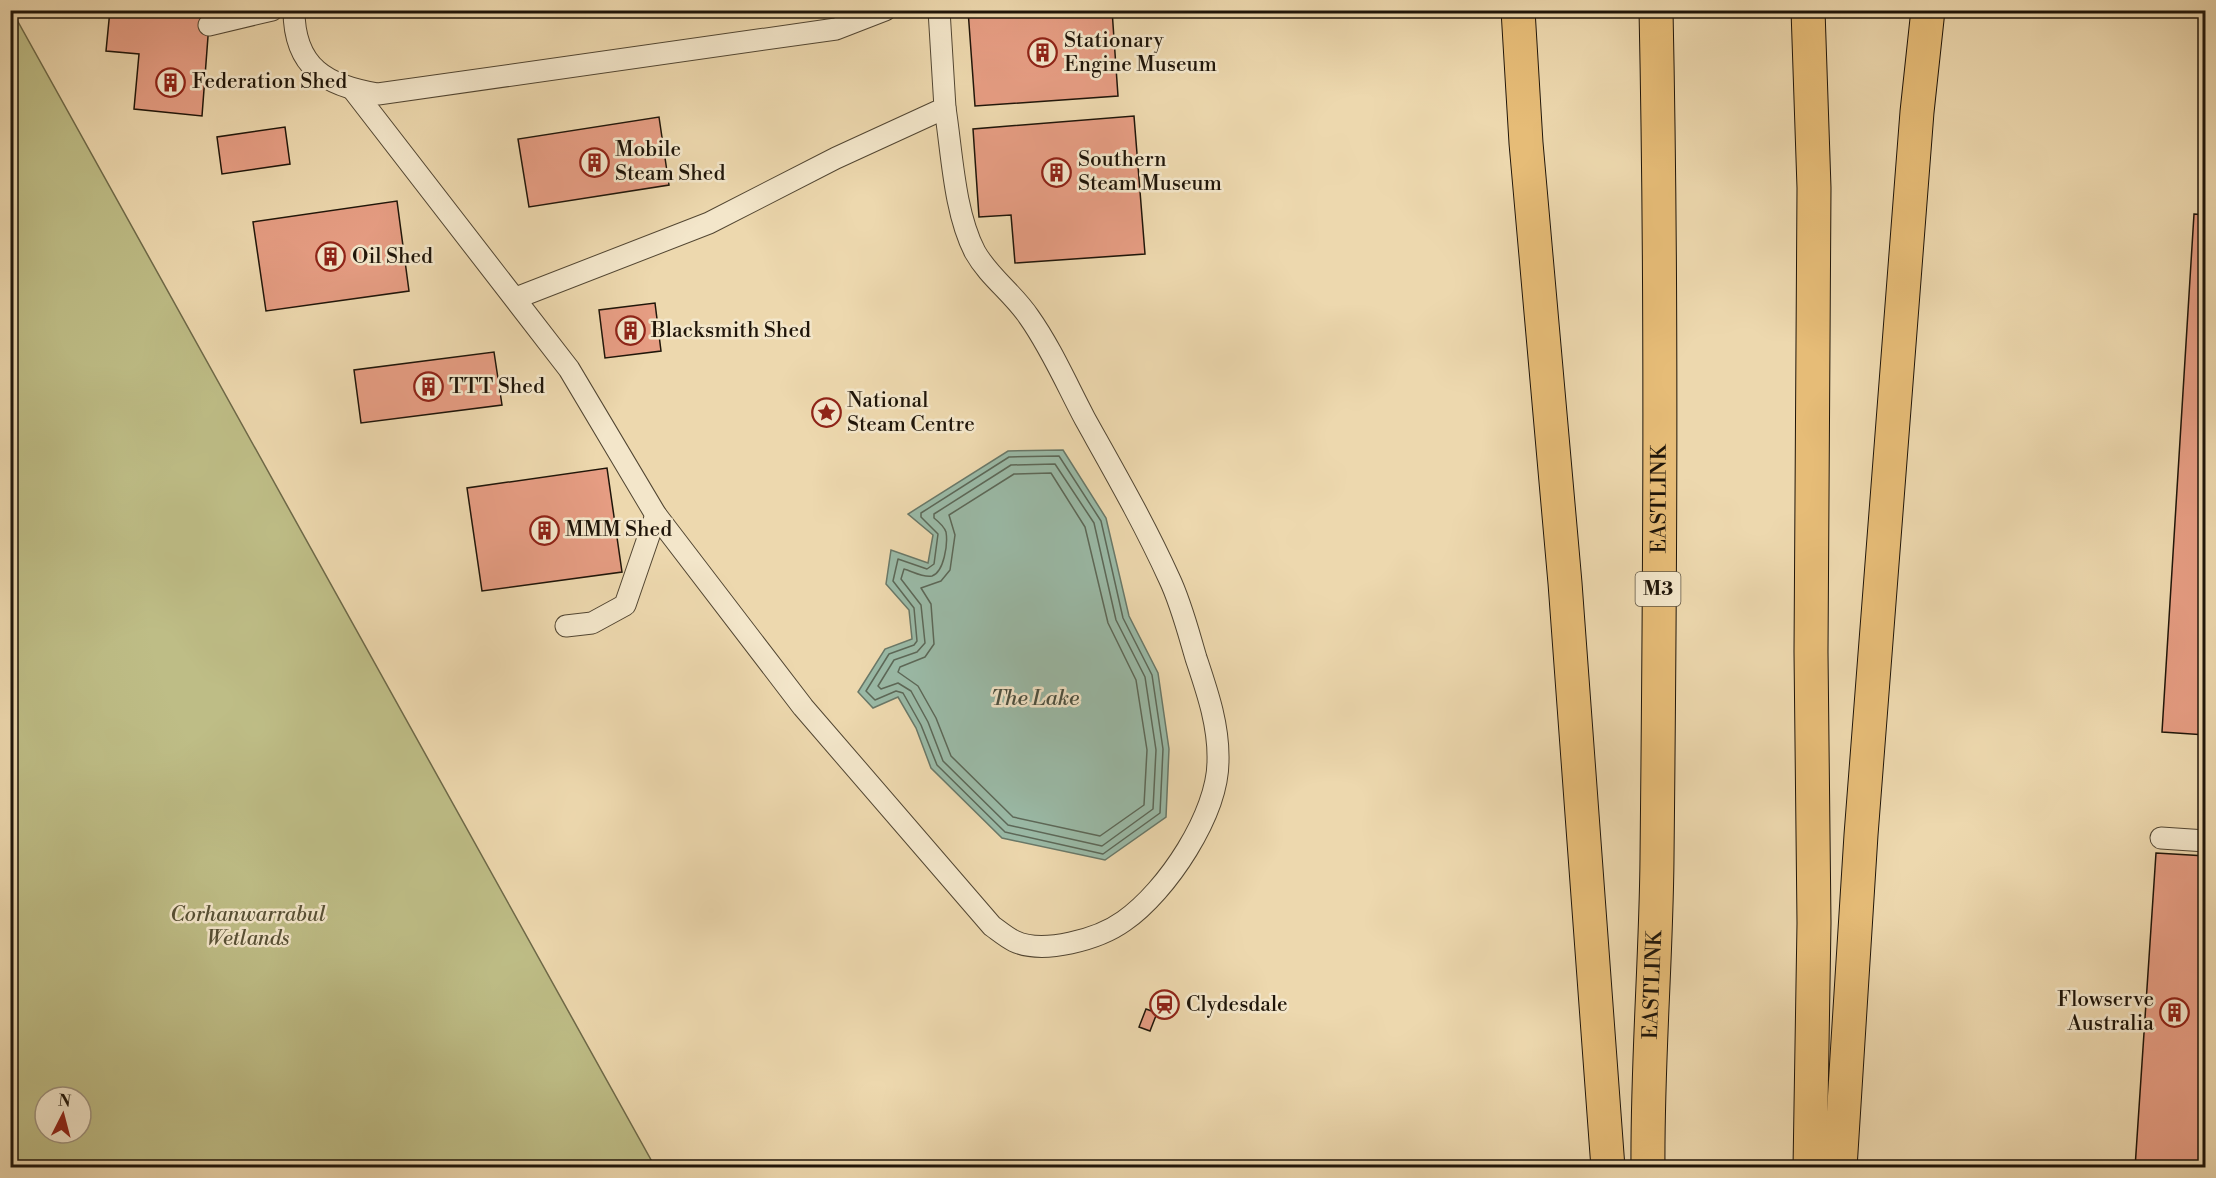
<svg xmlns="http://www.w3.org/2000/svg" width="2216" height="1178" font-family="'Libre Bodoni',serif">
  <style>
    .green { fill: #bebd86; stroke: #6e6948; stroke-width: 1.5; fill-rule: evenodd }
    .water { fill: #9abaa7; stroke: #697868; stroke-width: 1.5 }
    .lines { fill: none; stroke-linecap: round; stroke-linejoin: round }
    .shore { stroke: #5c6858; stroke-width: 1.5 }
    .building { fill: #e69d83; stroke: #1f1509; stroke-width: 1.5 }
    .lane-casing { stroke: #524632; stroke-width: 23 }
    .highway-casing { stroke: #1f1509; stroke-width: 35 }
    .lane { stroke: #f3e6ca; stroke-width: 21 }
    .highway { stroke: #e6bc77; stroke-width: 33 }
    .labels { text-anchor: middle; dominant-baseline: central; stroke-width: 5; stroke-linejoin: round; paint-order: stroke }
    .shield { fill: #f3e6ca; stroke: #5f5443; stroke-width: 1.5 }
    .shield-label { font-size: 20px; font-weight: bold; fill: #1f1509 }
    .poi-label { font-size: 21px; fill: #1f1509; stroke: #f3e6ca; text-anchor: start }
    .street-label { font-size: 21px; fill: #1f1509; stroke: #f3e6ca }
    .park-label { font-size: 21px; font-style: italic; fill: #575035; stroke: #f3e6ca }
    .water-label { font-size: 22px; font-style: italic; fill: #4a4f40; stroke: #f3e6ca }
  </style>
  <rect width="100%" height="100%" fill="#edd8ae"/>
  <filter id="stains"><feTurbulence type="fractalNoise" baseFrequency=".00333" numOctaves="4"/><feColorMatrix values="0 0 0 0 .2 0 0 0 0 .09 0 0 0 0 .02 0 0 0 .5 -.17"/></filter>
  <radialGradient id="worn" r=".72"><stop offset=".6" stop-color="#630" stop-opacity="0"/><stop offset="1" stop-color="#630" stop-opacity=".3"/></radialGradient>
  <!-- green -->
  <path class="green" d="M10 11H12L655 1167H11ZM45 1097H81V1133H45Z"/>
  <!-- water -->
  <polygon class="water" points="1063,450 1106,518 1129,616 1158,673 1169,749 1166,817 1105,860 1002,838 931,768 916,728 898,697 873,708 858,692 885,649 912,639 909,610 886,584 891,550 928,563 933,535 908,514 1008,451"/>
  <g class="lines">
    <!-- shore -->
    <g class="shore">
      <polygon points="1059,456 1101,521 1123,618 1152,675 1163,749 1160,813 1103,854 1005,832 937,765 921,725 903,693 896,691 875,700 866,691 889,654 914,645 917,641 914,608 893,581 898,559 927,569 934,564 938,534 921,517 921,513 1009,457"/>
      <path d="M1055 464 1094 523 1116 620 1145 677 1156 750 1153 809 1102 846 1008 825 943 761 928 722 911 691 898 683 881 689 878 686 894 660 917 652 925 643 921 605 901 579 904 569C912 571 923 578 932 576 944 572 948 544 946 532 944 526 939 522 934 518V514L1011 465Z"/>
      <polygon points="1051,473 1085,527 1108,623 1136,680 1147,750 1144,805 1100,836 1013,817 951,756 936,718 918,686 898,672 900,667 925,657 934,644 931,604 921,588 941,581 950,570 955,535 949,515 1014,474"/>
    </g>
  </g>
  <!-- building -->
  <g class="building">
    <polygon points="110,10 210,10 202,116 134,109 139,54 106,51"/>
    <polygon points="968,10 1112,10 1118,96 975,106"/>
    <polygon points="1134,116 1145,254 1015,263 1011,215 979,217 973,129"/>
    <polygon points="659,117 669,185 529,207 518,139"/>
    <polygon points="285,127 290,164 222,174 217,137"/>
    <polygon points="2205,152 2206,152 2206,194 2199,174"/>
    <polygon points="397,201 409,291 266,311 253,222"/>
    <polygon points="2194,214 2206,215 2206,735 2162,732"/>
    <polygon points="655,303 661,351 605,358 599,310"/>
    <polygon points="494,352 502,405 361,423 354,370"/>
    <polygon points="607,468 622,572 482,591 467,488"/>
    <polygon points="2156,853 2206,856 2206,1168 2135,1168"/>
    <polygon points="1146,1009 1157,1013 1150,1031 1139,1027"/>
  </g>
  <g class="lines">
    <defs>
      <g id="lane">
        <path d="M294 10C294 68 327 86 378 94L836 29 885 10"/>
        <polyline points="209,25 272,10"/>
        <path d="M354 91 569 369 656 515 803 707 992 926C999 931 1006 937 1014 941 1043 955 1099 939 1124 921 1167 891 1218 814 1218 761 1219 725 1207 691 1196 658 1188 631 1181 603 1169 578 1144 523 1114 471 1085 419 1067 385 1051 348 1029 317 1013 293 989 277 975 252 954 212 952 152 945 108"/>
        <polyline points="516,298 709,223 836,158 945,108 939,10"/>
        <polyline points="566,626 592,623 625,605 656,515"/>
        <polyline points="2161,838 2206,841"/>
      </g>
      <g id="highway">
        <polyline points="1518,10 1526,143 1565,583 1608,1168"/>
        <polyline points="1808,10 1814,188 1811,652 1814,923 1810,1168"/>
        <path id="s1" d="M1648 1168C1647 1065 1656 962 1657 859 1660 577 1662 293 1656 10"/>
        <polyline points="1840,1168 1861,835 1917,112 1928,10"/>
      </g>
    </defs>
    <!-- lane casing -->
    <use href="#lane" class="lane-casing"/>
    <!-- highway casing -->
    <use href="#highway" class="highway-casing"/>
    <!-- lane -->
    <use href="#lane" class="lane"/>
    <!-- highway -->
    <use href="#highway" class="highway"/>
  </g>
  <!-- icons -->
  <defs>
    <symbol id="building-ring" viewBox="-11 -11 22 22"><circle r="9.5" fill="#f3e6ca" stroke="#8f2418" stroke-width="1.5"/><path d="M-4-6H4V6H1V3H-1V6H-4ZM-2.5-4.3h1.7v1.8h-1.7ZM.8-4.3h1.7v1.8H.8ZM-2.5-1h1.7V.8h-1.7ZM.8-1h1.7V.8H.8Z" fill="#8f2418"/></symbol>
    <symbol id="sight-ring" viewBox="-11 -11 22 22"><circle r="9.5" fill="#f3e6ca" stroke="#8f2418" stroke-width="1.5"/><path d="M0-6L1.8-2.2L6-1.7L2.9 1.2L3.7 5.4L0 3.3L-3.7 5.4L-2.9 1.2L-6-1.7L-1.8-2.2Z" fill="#8f2418"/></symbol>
    <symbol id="station-ring" viewBox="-11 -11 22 22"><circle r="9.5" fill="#f3e6ca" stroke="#8f2418" stroke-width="1.5"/><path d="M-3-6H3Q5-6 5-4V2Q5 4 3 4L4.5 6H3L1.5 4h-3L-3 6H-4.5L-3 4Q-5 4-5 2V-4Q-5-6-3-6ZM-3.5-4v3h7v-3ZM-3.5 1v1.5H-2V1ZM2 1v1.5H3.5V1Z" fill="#8f2418"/></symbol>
  </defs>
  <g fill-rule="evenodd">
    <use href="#building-ring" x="1026" y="36" width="33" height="33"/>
    <use href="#building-ring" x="154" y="66" width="33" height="33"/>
    <use href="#building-ring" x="578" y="146" width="33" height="33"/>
    <use href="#building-ring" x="1040" y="156" width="33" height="33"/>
    <use href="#building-ring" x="314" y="240" width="33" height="33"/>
    <use href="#building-ring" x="614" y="314" width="33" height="33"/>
    <use href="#building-ring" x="412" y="370" width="33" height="33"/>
    <use href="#sight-ring" x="810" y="396" width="33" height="33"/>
    <use href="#building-ring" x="528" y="514" width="33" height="33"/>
    <use href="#station-ring" x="1148" y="988" width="33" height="33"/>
    <use href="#building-ring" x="2158" y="996" width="33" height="33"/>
  </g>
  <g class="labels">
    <!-- shield labels -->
    <rect class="shield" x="1635.5" y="572" width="45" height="34" rx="4.5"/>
    <g class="shield-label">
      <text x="1658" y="589">M3</text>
    </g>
    <!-- poi labels -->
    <g class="poi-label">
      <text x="1064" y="41">Stationary<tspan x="1064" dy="24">Engine Museum</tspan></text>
      <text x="192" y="82">Federation Shed</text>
      <text x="615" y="150">Mobile<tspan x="615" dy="24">Steam Shed</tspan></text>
      <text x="1078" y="160">Southern<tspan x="1078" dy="24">Steam Museum</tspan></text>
      <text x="352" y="257">Oil Shed</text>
      <text x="651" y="331">Blacksmith Shed</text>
      <text x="449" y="387">TTT Shed</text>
      <text x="847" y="401">National<tspan x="847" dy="24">Steam Centre</tspan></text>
      <text x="565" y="530">MMM Shed</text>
      <text x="2154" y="1000" text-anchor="end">Flowserve<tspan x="2154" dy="24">Australia</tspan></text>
      <text x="1186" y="1005">Clydesdale</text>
    </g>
    <!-- street labels -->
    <g class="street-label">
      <text stroke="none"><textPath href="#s1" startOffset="669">EASTLINK</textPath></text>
      <text stroke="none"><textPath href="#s1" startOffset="183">EASTLINK</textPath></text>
    </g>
    <!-- park labels -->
    <g class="park-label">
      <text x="248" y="915">Corhanwarrabul<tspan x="248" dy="24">Wetlands</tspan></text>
    </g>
    <!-- water labels -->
    <g class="water-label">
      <text x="1035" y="698">The Lake</text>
    </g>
  </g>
  <!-- margin -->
  <rect width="2216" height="1178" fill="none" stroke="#edd8ae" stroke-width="36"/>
  <rect x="12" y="12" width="2192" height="1154" fill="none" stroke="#1f1509" stroke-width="3"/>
  <rect x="18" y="18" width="2180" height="1142" fill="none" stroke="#1f1509" stroke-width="1.5"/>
  <!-- north arrow -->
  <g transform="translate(63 1115) rotate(6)"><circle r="28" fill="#f3e6ca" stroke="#9e927d" stroke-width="1.5"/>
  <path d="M0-4.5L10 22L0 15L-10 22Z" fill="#8f2418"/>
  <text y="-9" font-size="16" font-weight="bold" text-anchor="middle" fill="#1f1509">N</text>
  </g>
  <rect width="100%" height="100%" filter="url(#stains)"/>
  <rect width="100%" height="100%" fill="url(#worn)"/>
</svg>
